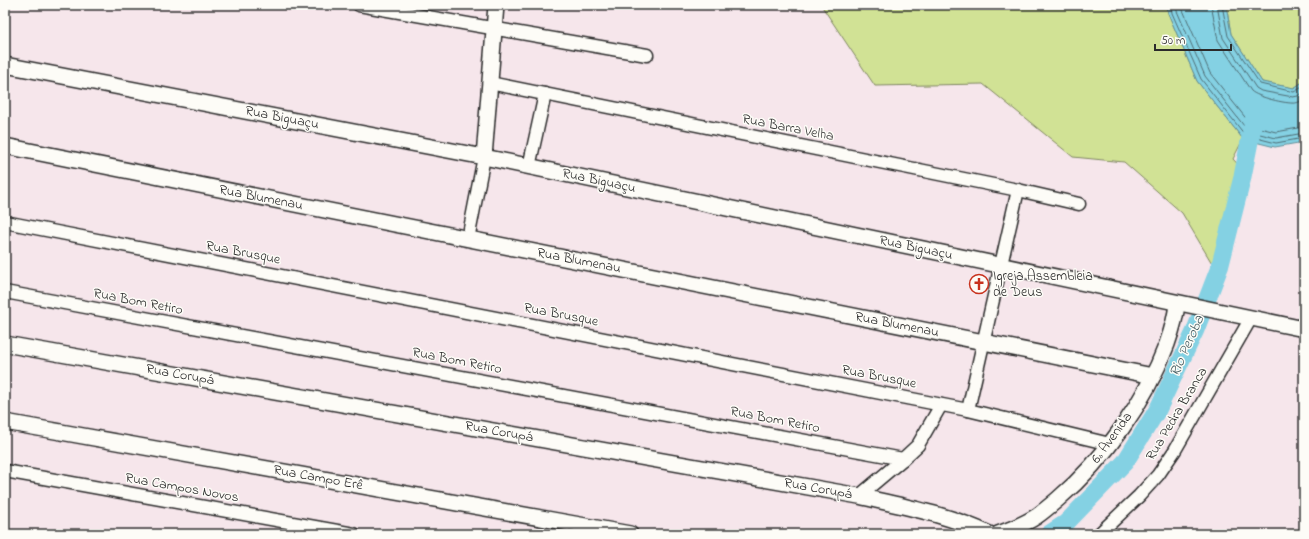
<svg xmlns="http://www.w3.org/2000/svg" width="1309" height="539" font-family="'Indie Flower',sans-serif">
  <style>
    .green { fill: #d1e295; stroke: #7e8660 }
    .water { fill: #84d1e3; stroke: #608f99 }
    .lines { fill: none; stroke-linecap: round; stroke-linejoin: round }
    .shore { stroke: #4f6d75; stroke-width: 1 }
    .river { stroke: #84d1e3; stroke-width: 18 }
    .minor-casing { stroke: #2b2b2b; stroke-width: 15 }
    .tertiary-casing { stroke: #2b2b2b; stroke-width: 18 }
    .minor { stroke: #fdfcf7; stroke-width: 12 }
    .tertiary { stroke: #fdfcf7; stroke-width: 15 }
    .labels { text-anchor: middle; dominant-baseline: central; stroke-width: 3; stroke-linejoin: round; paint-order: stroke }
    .street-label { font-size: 14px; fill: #2b2b2b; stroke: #fdfcf7 }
    .poi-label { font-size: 14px; fill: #2b2b2b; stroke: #fdfcf7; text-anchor: start }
    .water-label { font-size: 15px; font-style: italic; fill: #465d62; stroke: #fdfcf7 }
  </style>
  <rect width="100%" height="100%" fill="#f6e6eb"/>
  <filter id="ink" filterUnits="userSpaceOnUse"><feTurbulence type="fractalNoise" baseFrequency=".025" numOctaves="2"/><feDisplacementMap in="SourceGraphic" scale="8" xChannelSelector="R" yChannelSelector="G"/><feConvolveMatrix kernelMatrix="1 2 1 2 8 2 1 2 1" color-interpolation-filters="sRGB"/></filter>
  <g filter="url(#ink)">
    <!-- green -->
    <g class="green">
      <polygon points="821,5 1167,5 1168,13 1197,81 1243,139 1233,159 1243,170 1213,265 1182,213 1124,162 1073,157 983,84 875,86"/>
      <polygon points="1226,5 1304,5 1304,81 1294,88 1262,82 1231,34"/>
    </g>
    <!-- water -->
    <polygon class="water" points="1167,5 1226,5 1231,34 1262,82 1294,88 1304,81 1304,142 1275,147 1243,139 1197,81 1168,13"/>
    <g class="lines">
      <!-- shore -->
      <g class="shore">
        <polyline points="1171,5 1172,13 1201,79 1245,135 1276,143 1304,138"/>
        <polyline points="1176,5 1177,11 1205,76 1248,131 1276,138 1304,133"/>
        <polyline points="1182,5 1183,10 1210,73 1252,126 1276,132 1304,127"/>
        <path d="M1211 5 1218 40 1251 91C1257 97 1286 104 1295 103 1298 103 1301 101 1304 99"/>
        <polyline points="1217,5 1223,38 1256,88 1261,91 1293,97 1298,96 1304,92"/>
        <polyline points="1222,5 1228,36 1260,84 1294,92 1304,86"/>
      </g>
      <!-- river -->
      <polyline class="river" points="1049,534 1066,523 1125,462 1158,409 1195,331 1220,266 1242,179 1254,119"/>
      <defs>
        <g id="minor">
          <polyline points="359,5 647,55"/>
          <polyline points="490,83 1018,190 1079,204"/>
          <polyline points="529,167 545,94"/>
          <polyline points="5,222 968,410 1110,444"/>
          <polyline points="468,239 484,157"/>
          <polyline points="5,292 903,459"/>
          <polyline points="968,410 1018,190"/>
          <polyline points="5,471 354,534"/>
          <polyline points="859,496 903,459 918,445 941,405"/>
          <polyline points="1099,534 1139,496 1158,475 1175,450 1251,318"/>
        </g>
        <g id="tertiary">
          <polyline points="5,65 484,157 1304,329"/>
          <polyline points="5,146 1153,376"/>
          <polyline points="484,157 496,5"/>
          <path d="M5 344 859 496C905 507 947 514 989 534"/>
          <polyline points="5,422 630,534"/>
          <path d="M998 534C1012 529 1025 524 1037 516 1044 511 1051 505 1058 499 1105 459 1145 402 1167 344 1172 330 1176 317 1177 303"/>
        </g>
      </defs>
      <!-- minor casing -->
      <use href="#minor" class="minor-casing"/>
      <!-- tertiary casing -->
      <use href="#tertiary" class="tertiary-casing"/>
      <!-- minor -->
      <use href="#minor" class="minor"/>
      <!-- tertiary -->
      <use href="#tertiary" class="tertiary"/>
    </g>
  </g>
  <!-- icons -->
  <defs>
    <symbol id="church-ring" viewBox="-11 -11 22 22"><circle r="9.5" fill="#fdfcf7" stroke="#c8321e" stroke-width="1.5"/><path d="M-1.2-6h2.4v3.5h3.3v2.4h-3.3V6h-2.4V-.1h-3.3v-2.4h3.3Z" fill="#c8321e"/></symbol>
  </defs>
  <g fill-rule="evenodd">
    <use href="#church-ring" x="968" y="273" width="22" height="22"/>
  </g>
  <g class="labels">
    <!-- street labels -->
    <g class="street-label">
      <text transform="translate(282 118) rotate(11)">Rua Biguaçu</text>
      <text transform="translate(788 128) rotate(11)">Rua Barra Velha</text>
      <text transform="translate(599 181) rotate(12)">Rua Biguaçu</text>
      <text transform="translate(261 198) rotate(11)">Rua Blumenau</text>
      <text transform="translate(916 248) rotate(12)">Rua Biguaçu</text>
      <text transform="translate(243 253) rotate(11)">Rua Brusque</text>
      <text transform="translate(579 261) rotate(11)">Rua Blumenau</text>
      <text transform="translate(138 302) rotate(11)">Rua Bom Retiro</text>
      <text transform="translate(561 315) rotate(11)">Rua Brusque</text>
      <text transform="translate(897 325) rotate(11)">Rua Blumenau</text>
      <text transform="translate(457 361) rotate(11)">Rua Bom Retiro</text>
      <text transform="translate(180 375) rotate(10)">Rua Corupá</text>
      <text transform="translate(879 377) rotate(11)">Rua Brusque</text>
      <text transform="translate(1177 414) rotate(-59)">Rua Pedra Branca</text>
      <text transform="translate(775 420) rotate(11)">Rua Bom Retiro</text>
      <text transform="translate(499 432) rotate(10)">Rua Corupá</text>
      <text transform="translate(1112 438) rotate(-54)">6ª Avenida</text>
      <text transform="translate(318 478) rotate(10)">Rua Campo Erê</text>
      <text transform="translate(182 488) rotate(10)">Rua Campos Novos</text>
      <text transform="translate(818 489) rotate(10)">Rua Corupá</text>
    </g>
    <!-- poi labels -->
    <g class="poi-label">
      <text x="993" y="276">Igreja Assembleia<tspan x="993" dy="16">de Deus</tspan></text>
    </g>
    <!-- water labels -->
    <g class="water-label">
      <text transform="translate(1187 346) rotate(-66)">Rio Peroba</text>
    </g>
  </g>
  <!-- margin -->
  <rect width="1309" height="539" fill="none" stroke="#fdfcf7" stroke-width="20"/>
  <rect x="10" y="10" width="1289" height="519" fill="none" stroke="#2b2b2b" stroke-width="1.5" filter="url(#ink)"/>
  <!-- scale -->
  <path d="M1155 44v6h76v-6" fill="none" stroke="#2b2b2b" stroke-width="2"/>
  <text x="1161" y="44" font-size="12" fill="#2b2b2b" stroke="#fdfcf7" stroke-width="3" paint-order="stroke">50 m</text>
</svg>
